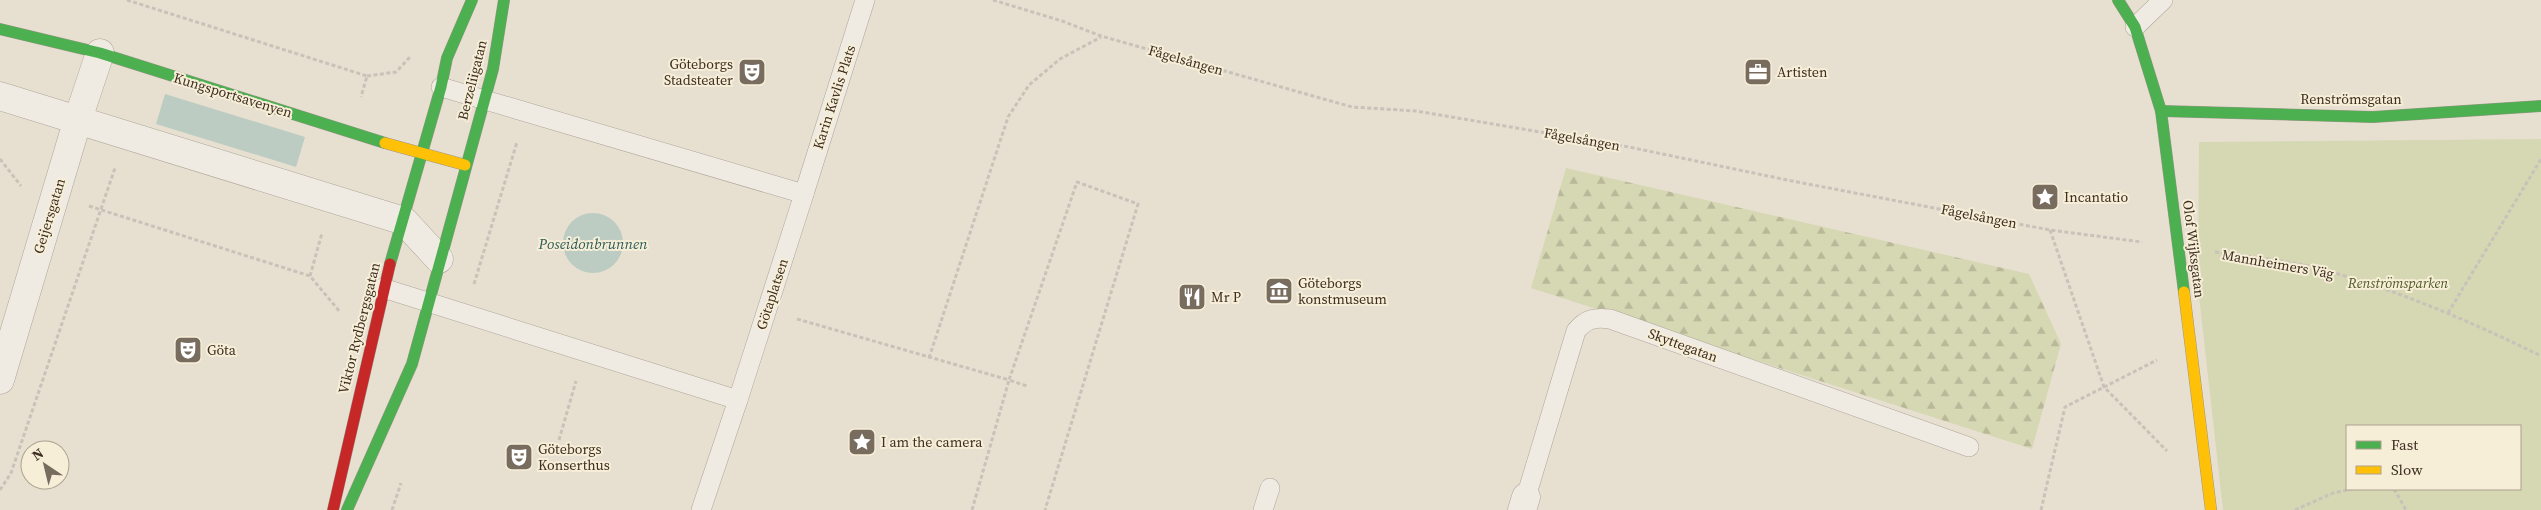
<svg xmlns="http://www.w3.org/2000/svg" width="2541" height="510" font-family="'Source Serif 4',serif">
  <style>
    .forest { fill: url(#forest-firs) }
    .park { fill: #d6d7b3; fill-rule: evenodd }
    .water { fill: #bcccc2 }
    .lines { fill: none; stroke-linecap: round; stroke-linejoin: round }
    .lane-casing { stroke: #ada599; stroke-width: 20 }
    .street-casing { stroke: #ada599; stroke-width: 29 }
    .fast-casing { stroke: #9c958a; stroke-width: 12 }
    .slow-casing { stroke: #9c958a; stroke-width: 12 }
    .jam-casing { stroke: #9c958a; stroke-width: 12 }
    .path { stroke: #c8c2b9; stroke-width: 3; stroke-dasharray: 4 2.5; stroke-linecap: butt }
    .lane { stroke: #efebe3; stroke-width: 19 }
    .street { stroke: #efebe3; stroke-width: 28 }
    .fast { stroke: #4caf50; stroke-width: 11 }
    .slow { stroke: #ffc107; stroke-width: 11 }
    .jam { stroke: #c62828; stroke-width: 11 }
    .labels { text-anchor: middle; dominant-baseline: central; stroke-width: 4; stroke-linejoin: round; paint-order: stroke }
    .street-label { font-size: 14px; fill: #3d2e20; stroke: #f7eed8 }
    .poi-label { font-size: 14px; fill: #3d2e20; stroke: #f7eed8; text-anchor: start }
    .park-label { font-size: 14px; font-style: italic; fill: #4d5a26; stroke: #f7eed8 }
    .water-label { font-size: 15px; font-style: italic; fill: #2f5d5a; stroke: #f7eed8 }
  </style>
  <defs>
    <pattern id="forest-firs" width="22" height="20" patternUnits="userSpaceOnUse" patternTransform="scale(1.25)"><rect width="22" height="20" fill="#d6d7b3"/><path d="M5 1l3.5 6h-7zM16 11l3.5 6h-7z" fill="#b9b99a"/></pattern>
  </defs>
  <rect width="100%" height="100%" fill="#e7e0d1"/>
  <!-- forest -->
  <polygon class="forest" points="1566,168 2029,274 2061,344 2032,449 1531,288"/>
  <!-- park -->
  <path class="park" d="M2541 139V510H2223L2198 287 2199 142ZM2347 426H2520V489H2347Z"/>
  <!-- water -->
  <g class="water">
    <polygon points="165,94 305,137 296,167 156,124"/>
    <circle cx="593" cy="243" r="30"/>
  </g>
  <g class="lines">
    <defs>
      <g id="lane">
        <polyline points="2135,27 2163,0"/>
        <polyline points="804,194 865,0"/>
        <polyline points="383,288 738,400 804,194 441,87"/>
        <path d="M1526 497 1576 331C1586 319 1594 317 1610 319L1969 447"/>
        <polyline points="701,510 738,400"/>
        <polyline points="1263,510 1270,488"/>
      </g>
      <g id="street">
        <polyline points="0,96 404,221 439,259"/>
        <polyline points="0,380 78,119 100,53"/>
        <polyline points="1522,510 1526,497"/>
      </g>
      <g id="fast">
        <polyline points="2118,0 2135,27 2161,111 2184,292"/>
        <polyline points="0,29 100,53 385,143"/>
        <polyline points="2161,111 2373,117 2541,106"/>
        <polyline points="390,264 441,87 447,58 472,0"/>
        <polyline points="347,510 412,364 493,69 504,0"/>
      </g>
      <g id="slow">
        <polyline points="385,143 465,165"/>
        <polyline points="2184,292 2211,510"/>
      </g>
      <polyline id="jam" points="333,510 390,264"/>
    </defs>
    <!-- lane casing -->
    <use href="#lane" class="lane-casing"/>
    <!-- street casing -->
    <use href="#street" class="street-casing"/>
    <!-- fast casing -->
    <use href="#fast" class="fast-casing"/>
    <!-- slow casing -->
    <use href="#slow" class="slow-casing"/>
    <!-- jam casing -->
    <use href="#jam" class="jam-casing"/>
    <!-- path -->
    <g class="path">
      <polyline points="127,0 367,76 361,97"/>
      <polyline points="993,0 1062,21 1101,36 1352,107 1416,111 1629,147 1792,181 2050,230 2142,242"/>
      <polyline points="367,76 396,72 410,57"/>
      <polyline points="0,159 21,186"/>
      <polyline points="89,206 310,276 340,312"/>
      <polyline points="2050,230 2104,387 2167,451"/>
      <path d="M2215 252C2250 257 2286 260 2321 269 2397 290 2470 321 2541 356"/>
      <polyline points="310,276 322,233"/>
      <polyline points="474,284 517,142"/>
      <polyline points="2448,313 2541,159"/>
      <polyline points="797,319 1009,380 1077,182 1138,204 1045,510"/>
      <polyline points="929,358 1008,117 1029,85 1060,59 1101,37"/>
      <polyline points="559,440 576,381"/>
      <polyline points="2394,489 2406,510"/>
      <polyline points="0,490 11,473 115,168"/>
      <polyline points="392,510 401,483"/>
      <polyline points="972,510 1009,380 1027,386"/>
      <polyline points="2041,510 2065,407 2157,360"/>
      <polyline points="2295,510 2333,493 2352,489"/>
    </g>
    <!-- lane -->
    <use href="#lane" class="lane"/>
    <!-- street -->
    <use href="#street" class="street"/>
    <!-- fast -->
    <use href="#fast" class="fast"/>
    <!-- slow -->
    <use href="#slow" class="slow"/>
    <!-- jam -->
    <use href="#jam" class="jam"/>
  </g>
  <!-- icons -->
  <defs>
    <symbol id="theatre-square" viewBox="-11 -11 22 22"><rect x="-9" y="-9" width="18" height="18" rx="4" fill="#786c5e" stroke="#f7eed8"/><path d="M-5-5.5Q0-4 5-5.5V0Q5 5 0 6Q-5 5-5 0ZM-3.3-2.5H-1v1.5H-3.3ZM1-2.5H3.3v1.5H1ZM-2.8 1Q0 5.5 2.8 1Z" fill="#fff"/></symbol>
    <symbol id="office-square" viewBox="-11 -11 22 22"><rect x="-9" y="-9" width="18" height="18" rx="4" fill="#786c5e" stroke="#f7eed8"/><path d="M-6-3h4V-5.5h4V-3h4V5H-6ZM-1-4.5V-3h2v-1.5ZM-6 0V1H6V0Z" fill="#fff"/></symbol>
    <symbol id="sight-square" viewBox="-11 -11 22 22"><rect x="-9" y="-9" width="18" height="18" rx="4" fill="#786c5e" stroke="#f7eed8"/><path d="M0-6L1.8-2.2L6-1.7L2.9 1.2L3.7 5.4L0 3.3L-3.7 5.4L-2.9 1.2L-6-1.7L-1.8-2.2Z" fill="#fff"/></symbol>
    <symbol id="museum-square" viewBox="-11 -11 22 22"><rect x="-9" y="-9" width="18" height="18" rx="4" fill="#786c5e" stroke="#f7eed8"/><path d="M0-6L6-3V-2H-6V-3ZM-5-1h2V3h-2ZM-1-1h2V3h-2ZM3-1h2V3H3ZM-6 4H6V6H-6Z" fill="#fff"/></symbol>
    <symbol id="restaurant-square" viewBox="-11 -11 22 22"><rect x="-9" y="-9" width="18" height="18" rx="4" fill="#786c5e" stroke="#f7eed8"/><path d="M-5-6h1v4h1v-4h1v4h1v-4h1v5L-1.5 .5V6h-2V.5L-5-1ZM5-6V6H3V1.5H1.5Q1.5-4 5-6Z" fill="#fff"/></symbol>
  </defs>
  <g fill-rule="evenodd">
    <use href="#theatre-square" x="736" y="56" width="32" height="32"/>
    <use href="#office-square" x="1742" y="56" width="32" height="32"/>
    <use href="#sight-square" x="2029" y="181" width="32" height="32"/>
    <use href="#museum-square" x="1263" y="275" width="32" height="32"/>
    <use href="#restaurant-square" x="1176" y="281" width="32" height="32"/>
    <use href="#theatre-square" x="172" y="334" width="32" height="32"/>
    <use href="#sight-square" x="846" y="426" width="32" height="32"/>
    <use href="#theatre-square" x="503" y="441" width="32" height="32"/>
  </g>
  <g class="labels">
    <!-- street labels -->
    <g class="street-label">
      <text transform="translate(1186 60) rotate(16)">Fågelsången</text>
      <text transform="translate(472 80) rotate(-76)">Berzeliigatan</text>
      <text transform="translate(233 95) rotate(17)">Kungsportsavenyen</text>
      <text transform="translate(834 97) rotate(-72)">Karin Kavlis Plats</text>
      <text x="2351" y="99">Renströmsgatan</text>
      <text transform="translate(1582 139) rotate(10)">Fågelsången</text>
      <text transform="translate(49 216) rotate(-73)">Geijersgatan</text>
      <text transform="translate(1979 216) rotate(11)">Fågelsången</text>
      <text transform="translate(2194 249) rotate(83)">Olof Wijksgatan</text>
      <text transform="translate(2278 264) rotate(10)">Mannheimers Väg</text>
      <text transform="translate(772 294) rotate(-72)">Götaplatsen</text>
      <text transform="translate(359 328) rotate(-76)">Viktor Rydbergsgatan</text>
      <text transform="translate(1683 345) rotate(20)">Skyttegatan</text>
    </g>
    <!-- poi labels -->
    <g class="poi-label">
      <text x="733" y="64" text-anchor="end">Göteborgs<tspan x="733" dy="16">Stadsteater</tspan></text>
      <text x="1777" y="72">Artisten</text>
      <text x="2064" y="197">Incantatio</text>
      <text x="1298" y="283">Göteborgs<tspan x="1298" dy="16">konstmuseum</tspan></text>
      <text x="1211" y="297">Mr P</text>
      <text x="207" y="350">Göta</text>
      <text x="881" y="442">I am the camera</text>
      <text x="538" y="449">Göteborgs<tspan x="538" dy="16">Konserthus</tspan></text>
    </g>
    <!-- park labels -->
    <g class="park-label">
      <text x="2398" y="283">Renströmsparken</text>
    </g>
    <!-- water labels -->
    <g class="water-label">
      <text x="593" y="243">Poseidonbrunnen</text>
    </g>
  </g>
  <!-- legend -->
  <rect x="2346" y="425" width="175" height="65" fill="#f7eed8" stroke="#ada18e"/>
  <rect x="2356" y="441" width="25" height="8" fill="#4caf50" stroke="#ada18e"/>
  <text x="2391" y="450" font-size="15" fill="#3d2e20">Fast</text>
  <rect x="2356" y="466" width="25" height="8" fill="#ffc107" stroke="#ada18e"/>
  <text x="2391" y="475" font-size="15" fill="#3d2e20">Slow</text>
  <!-- north arrow -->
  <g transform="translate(45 465) rotate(325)"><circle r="24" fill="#f7eed8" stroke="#ada18e"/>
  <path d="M0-4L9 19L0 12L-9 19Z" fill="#786c5e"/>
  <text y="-8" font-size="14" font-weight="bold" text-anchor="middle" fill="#3d2e20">N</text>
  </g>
</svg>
